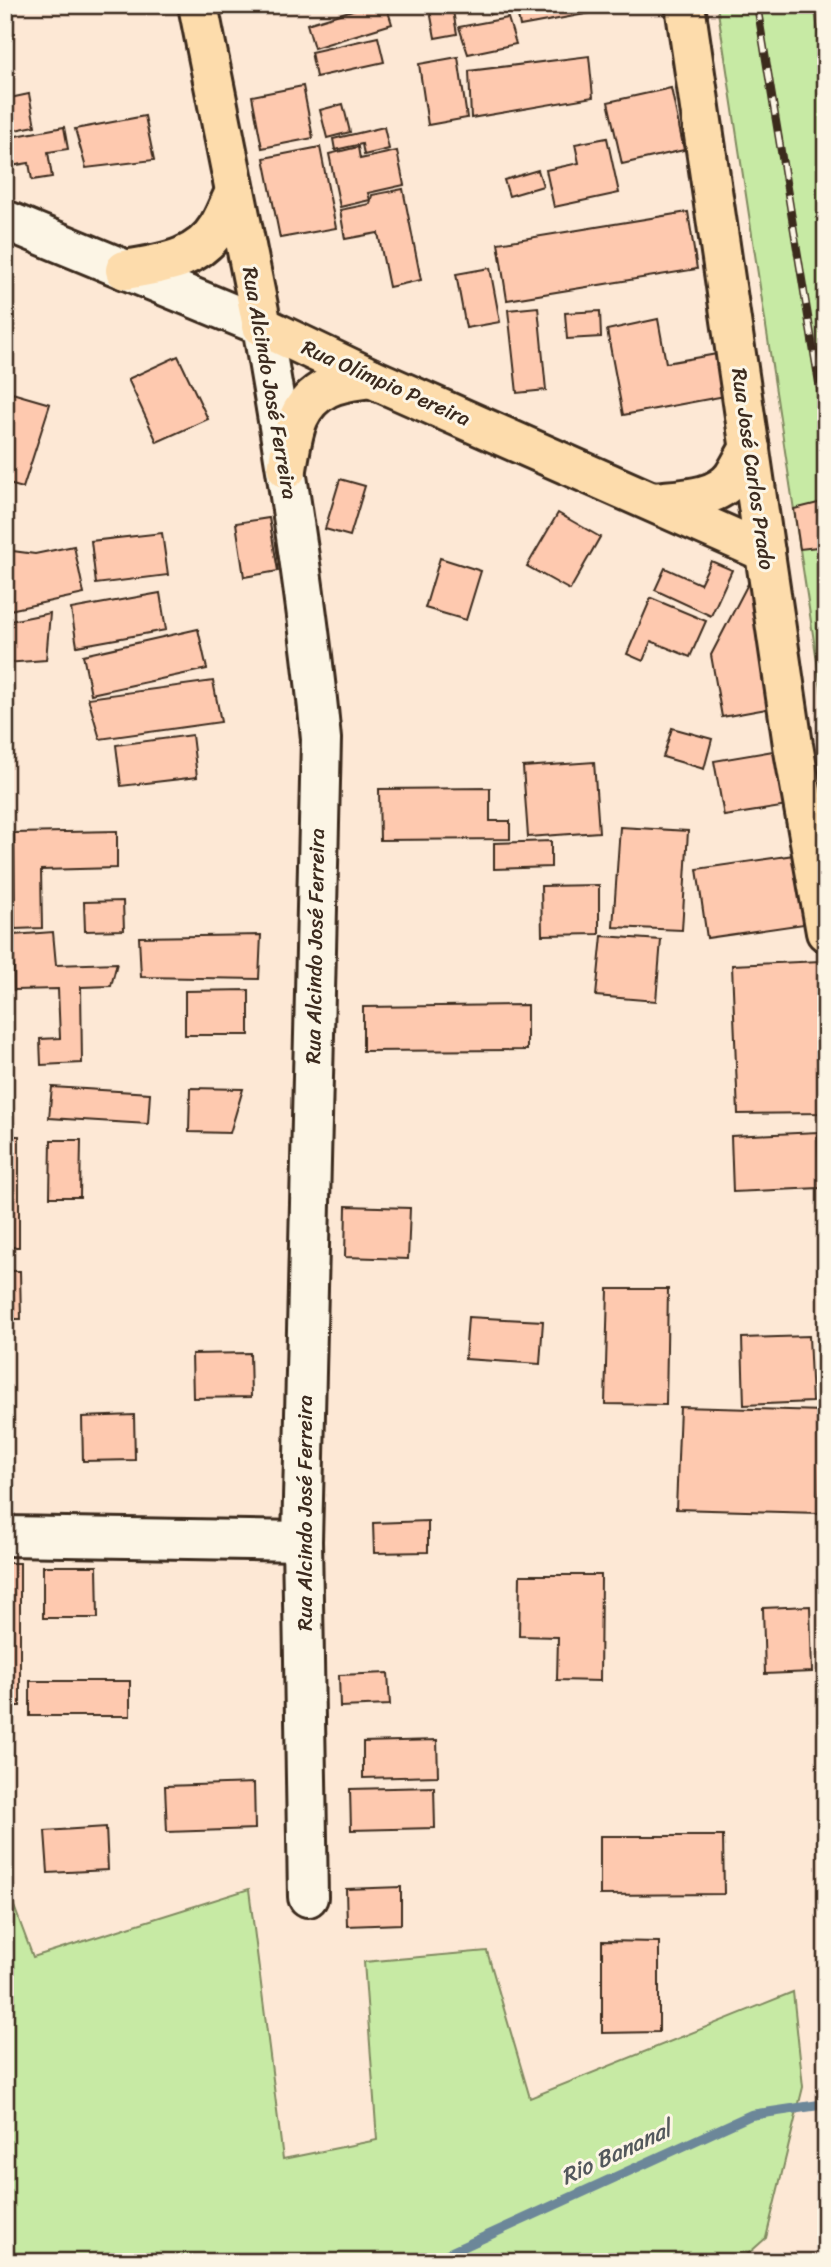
<svg xmlns="http://www.w3.org/2000/svg" width="831" height="2267" font-family="Sriracha,sans-serif">
  <style>
    .green { fill: #c7eaa4; stroke: #818a61; stroke-width: 2 }
    .lines { fill: none; stroke-linecap: round; stroke-linejoin: round }
    .stream { stroke: #6c8799; stroke-width: 10 }
    .building { fill: #fec9af; stroke: #3b2a1e; stroke-width: 2 }
    .minor-casing { stroke: #3b2a1e; stroke-width: 44 }
    .major-casing { stroke: #3b2a1e; stroke-width: 44 }
    .minor { stroke: #fcf5e5; stroke-width: 38 }
    .major { stroke: #fddcac; stroke-width: 38 }
    .rail-casing { stroke: #3b2a1e; stroke-width: 8 }
    .rail { stroke: #fcf5e5; stroke-width: 5; stroke-dasharray: 16; stroke-linecap: butt }
    .labels { text-anchor: middle; dominant-baseline: central; stroke-width: 6; stroke-linejoin: round; paint-order: stroke }
    .street-label { font-size: 21px; fill: #3b2a1e; stroke: #fcf5e5 }
    .water-label { font-size: 23px; font-style: italic; fill: #53585c; stroke: #fcf5e5 }
  </style>
  <rect width="100%" height="100%" fill="#fde8d5"/>
  <filter id="ink" filterUnits="userSpaceOnUse"><feTurbulence type="fractalNoise" baseFrequency=".0143" numOctaves="2"/><feDisplacementMap in="SourceGraphic" scale="14" xChannelSelector="R" yChannelSelector="G"/><feConvolveMatrix kernelMatrix="1 2 1 2 8 2 1 2 1" color-interpolation-filters="sRGB"/></filter>
  <g filter="url(#ink)">
    <!-- green -->
    <g class="green">
      <polygon points="717,5 814,5 826,81 826,720"/>
      <polygon points="5,1882 33,1957 249,1889 283,2159 377,2140 364,1962 487,1951 530,2098 793,1992 803,2087 766,2238 739,2262 5,2262"/>
    </g>
    <g class="lines">
      <!-- stream -->
      <g class="stream">
        <polyline points="5,2250 18,2262"/>
        <polyline points="430,2262 751,2115 826,2104"/>
      </g>
    </g>
    <!-- building -->
    <g class="building">
      <polygon points="369,5 386,5 392,24 314,48 307,24"/>
      <polygon points="429,5 452,5 457,34 435,38"/>
      <polygon points="489,5 511,5 512,10 491,14"/>
      <polygon points="516,5 634,5 520,26"/>
      <polygon points="508,18 516,44 468,54 459,27"/>
      <polygon points="378,37 384,62 316,77 311,52"/>
      <polygon points="589,56 593,97 471,118 469,71"/>
      <polygon points="458,57 467,118 428,125 419,64"/>
      <polygon points="303,86 313,138 262,148 252,96"/>
      <polygon points="671,88 684,150 622,164 608,102"/>
      <polygon points="29,94 35,126 5,132 5,99"/>
      <polygon points="343,104 350,132 327,138 320,110"/>
      <polygon points="145,116 154,160 86,168 75,129"/>
      <polygon points="64,127 68,149 48,152 52,177 32,180 29,163 5,167 5,138"/>
      <polygon points="384,127 389,149 364,155 362,144 335,150 333,139"/>
      <polygon points="607,138 619,193 554,207 546,170 579,163 575,144"/>
      <polygon points="320,147 336,228 280,238 264,158"/>
      <polygon points="358,147 360,159 397,151 404,185 368,193 370,200 340,207 329,154"/>
      <polygon points="538,170 543,186 509,196 504,180"/>
      <polygon points="403,189 421,280 389,287 378,233 345,239 340,210 370,204 372,195"/>
      <polygon points="688,212 697,269 507,300 498,243"/>
      <polygon points="490,268 500,322 466,328 456,274"/>
      <polygon points="538,307 546,390 517,393 508,310"/>
      <polygon points="600,311 601,337 567,339 565,313"/>
      <polygon points="658,319 666,363 717,354 725,396 623,415 607,330"/>
      <polygon points="178,356 208,419 157,442 128,379"/>
      <polygon points="5,391 50,404 23,488 5,483"/>
      <polygon points="340,479 365,486 350,536 325,529"/>
      <polygon points="826,501 826,546 800,549 794,509"/>
      <polygon points="558,513 600,537 570,590 527,566"/>
      <polygon points="269,518 278,571 244,577 236,523"/>
      <polygon points="162,533 168,575 96,584 91,541"/>
      <polygon points="74,546 84,594 5,611 5,550 35,554"/>
      <polygon points="440,558 481,571 466,620 425,608"/>
      <polygon points="711,561 732,570 711,616 655,590 665,568 700,584"/>
      <polygon points="752,576 777,707 722,717 711,655"/>
      <polygon points="160,593 166,630 77,646 71,609"/>
      <polygon points="651,598 706,621 690,657 651,641 643,661 627,654"/>
      <polygon points="50,613 46,660 5,663 5,622"/>
      <polygon points="198,629 207,669 91,694 83,655"/>
      <polygon points="213,681 221,722 100,739 88,698"/>
      <polygon points="672,728 712,739 704,769 663,757"/>
      <polygon points="192,735 197,777 121,786 116,745"/>
      <polygon points="785,749 794,805 724,816 714,761"/>
      <polygon points="594,762 599,832 528,837 523,767"/>
      <polygon points="490,788 490,821 510,821 510,839 380,840 379,789"/>
      <polygon points="620,827 688,831 682,930 613,927"/>
      <polygon points="117,831 117,868 41,870 42,928 15,929 14,833"/>
      <polygon points="551,841 551,867 494,869 494,843"/>
      <polygon points="794,855 804,924 707,938 697,869"/>
      <polygon points="599,885 599,934 542,935 541,886"/>
      <polygon points="123,901 124,930 85,931 84,902"/>
      <polygon points="53,932 56,965 117,963 111,986 81,987 82,1063 41,1065 40,1039 60,1038 58,989 14,990 13,935"/>
      <polygon points="261,935 259,979 141,977 139,937"/>
      <polygon points="602,936 661,940 656,1001 596,996"/>
      <polygon points="821,961 822,1113 738,1114 732,965"/>
      <polygon points="249,990 249,1035 185,1035 185,991"/>
      <polygon points="527,1005 527,1050 363,1051 363,1007"/>
      <polygon points="52,1087 150,1093 148,1124 49,1118"/>
      <polygon points="190,1088 243,1089 230,1133 189,1132"/>
      <polygon points="818,1132 820,1188 733,1192 731,1136"/>
      <rect x="5" y="1136" width="14" height="111"/>
      <polygon points="51,1140 81,1140 80,1197 50,1197"/>
      <polygon points="346,1206 410,1208 408,1259 345,1257"/>
      <polygon points="5,1271 20,1271 21,1319 5,1319"/>
      <polygon points="608,1289 668,1289 666,1405 605,1404"/>
      <polygon points="468,1317 543,1321 540,1364 465,1359"/>
      <polygon points="809,1336 812,1402 744,1405 742,1338"/>
      <polygon points="250,1353 251,1397 193,1398 192,1354"/>
      <polygon points="680,1407 823,1411 819,1513 676,1509"/>
      <polygon points="134,1415 135,1460 83,1461 82,1417"/>
      <polygon points="428,1521 428,1552 374,1553 373,1523"/>
      <rect x="5" y="1563" width="15" height="143"/>
      <polygon points="43,1566 97,1566 98,1618 43,1618"/>
      <polygon points="520,1575 601,1575 600,1681 557,1680 558,1637 519,1636"/>
      <polygon points="810,1606 812,1672 765,1674 763,1608"/>
      <polygon points="388,1673 390,1705 340,1707 339,1675"/>
      <rect x="30" y="1681" width="100" height="35"/>
      <polygon points="437,1740 438,1776 363,1778 363,1742"/>
      <polygon points="254,1783 255,1829 167,1832 165,1786"/>
      <polygon points="434,1787 435,1828 351,1830 350,1789"/>
      <polygon points="106,1827 108,1870 48,1873 45,1831"/>
      <polygon points="600,1836 723,1836 724,1894 600,1895"/>
      <polygon points="401,1887 401,1924 347,1926 346,1889"/>
      <polygon points="602,1941 659,1942 659,2032 602,2033"/>
    </g>
    <g class="lines">
      <defs>
        <g id="minor">
          <path d="M5 220 262 326C286 463 308 601 321 739L302 1541 308 1897"/>
          <polyline points="5,1536 302,1541"/>
        </g>
        <g id="major">
          <polyline points="198,5 262,326 371,378 765,552"/>
          <polyline points="685,5 793,745 826,932"/>
          <path d="M125 270C159 264 198 261 218 227 225 216 229 203 235 192"/>
          <path d="M287 469C293 436 294 405 327 388 340 381 358 380 371 378"/>
          <path d="M654 502C680 499 716 500 733 477 739 468 744 457 750 448"/>
        </g>
      </defs>
      <!-- minor casing -->
      <use href="#minor" class="minor-casing"/>
      <!-- major casing -->
      <use href="#major" class="major-casing"/>
      <!-- minor -->
      <use href="#minor" class="minor"/>
      <!-- major -->
      <use href="#major" class="major"/>
      <defs>
        <polyline id="rail" points="757,5 826,426"/>
      </defs>
      <!-- rail casing -->
      <use href="#rail" class="rail-casing"/>
      <!-- rail -->
      <use href="#rail" class="rail"/>
    </g>
  </g>
  <g class="labels">
    <!-- street labels -->
    <g class="street-label">
      <text transform="translate(270 383) rotate(80)">Rua Alcindo José Ferreira</text>
      <text transform="translate(386 383) rotate(24)">Rua Olímpio Pereira</text>
      <text transform="translate(753 469) rotate(82)">Rua José Carlos Prado</text>
      <text transform="translate(315 946) rotate(-89)">Rua Alcindo José Ferreira</text>
      <text transform="translate(305 1513) rotate(-90)">Rua Alcindo José Ferreira</text>
    </g>
    <!-- water labels -->
    <g class="water-label">
      <text transform="translate(616 2153) rotate(-25)">Rio Bananal</text>
    </g>
  </g>
  <!-- margin -->
  <rect width="831" height="2267" fill="none" stroke="#fcf5e5" stroke-width="28"/>
  <rect x="14" y="14" width="803" height="2239" fill="none" stroke="#3b2a1e" stroke-width="2.5" filter="url(#ink)"/>
</svg>
